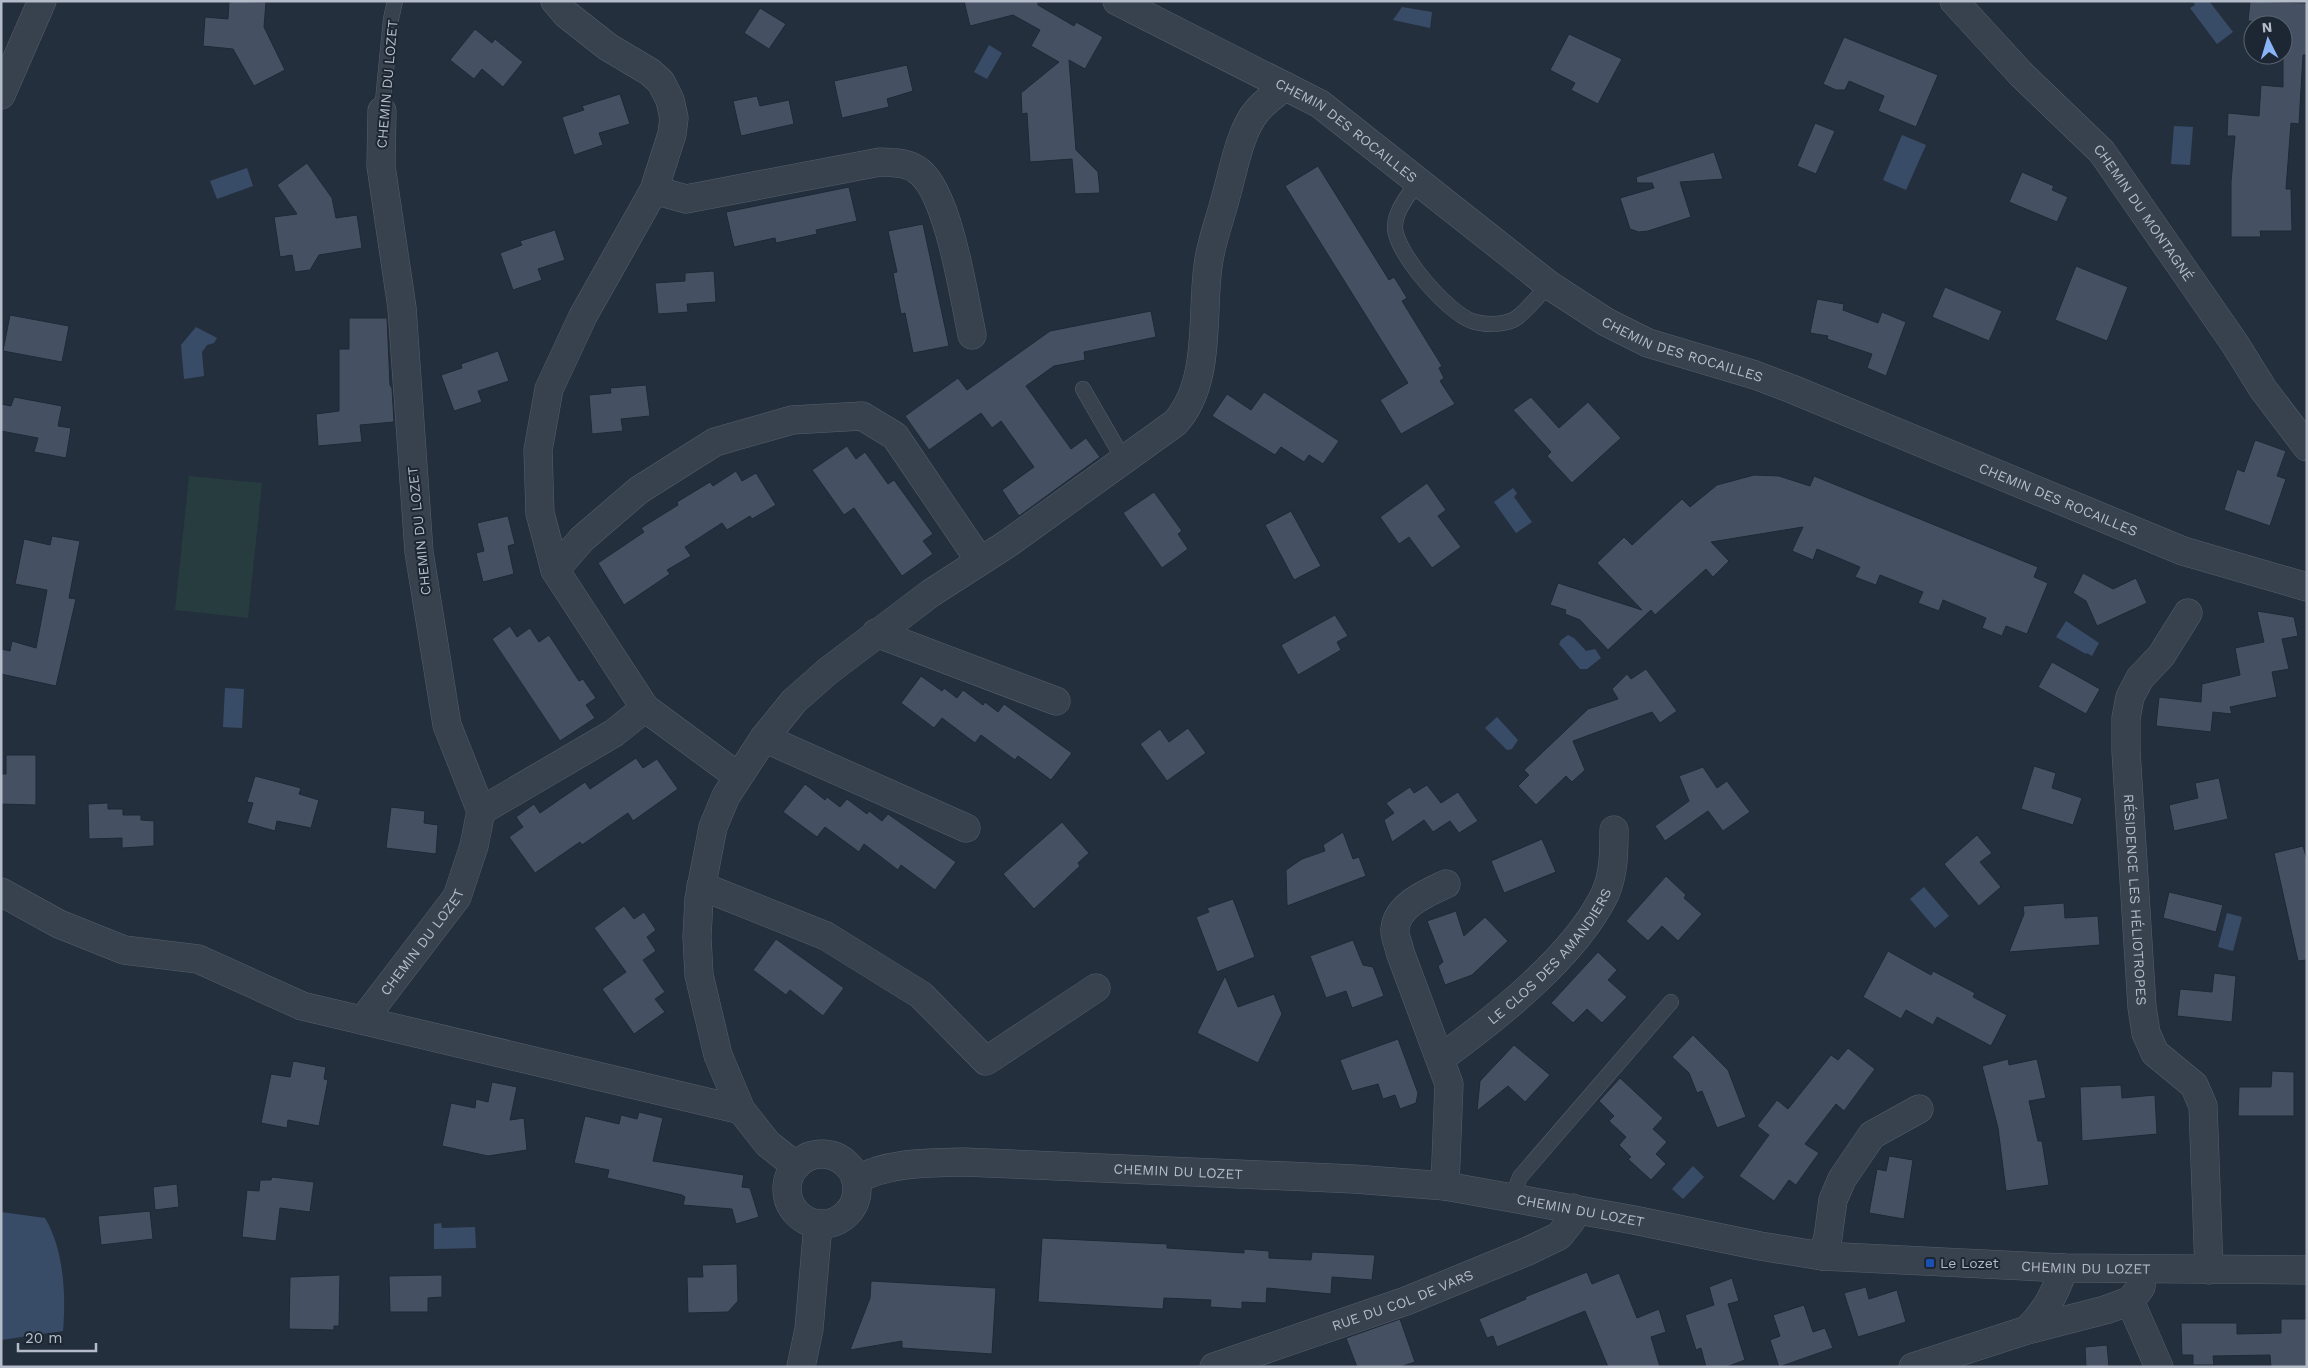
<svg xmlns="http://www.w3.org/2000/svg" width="2308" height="1368" font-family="'Work Sans',sans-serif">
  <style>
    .green { fill: #263c3f }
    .water { fill: #394c67 }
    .building { fill: #455162; stroke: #1f2835 }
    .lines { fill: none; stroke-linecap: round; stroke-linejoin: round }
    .service-casing { stroke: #565f6c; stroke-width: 16 }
    .minor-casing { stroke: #565f6c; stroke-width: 29 }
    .tertiary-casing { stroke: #565f6c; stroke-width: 29 }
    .service { stroke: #38414e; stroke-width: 15 }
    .minor { stroke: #38414e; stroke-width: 28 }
    .tertiary { stroke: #38414e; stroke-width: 28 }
    .transit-dot { fill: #1a4fb4; stroke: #1d2633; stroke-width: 2 }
    .labels { text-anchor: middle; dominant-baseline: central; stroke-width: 4; stroke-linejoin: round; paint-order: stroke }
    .street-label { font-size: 14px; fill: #b4bcc9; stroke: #1d2633 }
    .poi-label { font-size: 14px; fill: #b4bcc9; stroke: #1d2633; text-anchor: start }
  </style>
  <rect width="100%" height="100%" fill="#242f3e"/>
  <!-- green -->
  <polygon class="green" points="189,476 262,483 248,618 175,610"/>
  <!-- water -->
  <g class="water">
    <polygon points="2193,1 2209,1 2233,32 2217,44 2190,8 2195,5"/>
    <polygon points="1402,7 1432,12 1430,28 1393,20"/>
    <polygon points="989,45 1002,53 987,79 974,72"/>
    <polygon points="2174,126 2193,127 2190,165 2171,164"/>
    <polygon points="1902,135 1926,145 1906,190 1883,180"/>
    <polygon points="247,168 253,186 217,199 210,181"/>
    <polygon points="196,327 217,338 214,343 207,345 202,352 204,376 184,379 181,345"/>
    <polygon points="1513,488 1517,493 1514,497 1532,522 1516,533 1494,502"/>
    <polygon points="2066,621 2099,643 2092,656 2087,653 2086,654 2056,637"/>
    <polygon points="1568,635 1574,638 1586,651 1595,649 1601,658 1587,669 1580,669 1559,644 1561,640"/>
    <polygon points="225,688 244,689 242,728 223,727"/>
    <polygon points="1497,717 1518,740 1512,749 1507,750 1485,728"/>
    <polygon points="1924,887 1949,916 1935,928 1910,899"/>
    <polygon points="2227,913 2242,917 2233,951 2218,947"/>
    <polygon points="1693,1166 1704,1177 1683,1199 1672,1189"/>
    <path d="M1 1212 45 1218C64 1250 66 1295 63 1331L1 1340Z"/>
    <polygon points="441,1223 442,1228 475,1227 476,1248 434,1249 434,1224"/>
  </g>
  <!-- building -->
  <g class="building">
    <polygon points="229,1 266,2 264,27 285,70 254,86 233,49 203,46 205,17 228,19"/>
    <polygon points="964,1 1038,1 1038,5 1074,26 1076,22 1103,37 1085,69 1069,60 1076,150 1098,172 1100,193 1075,194 1072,159 1030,162 1027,113 1022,114 1021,93 1059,62 1031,46 1040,30 1013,15 970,26"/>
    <polygon points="2250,1 2307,3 2307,55 2303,55 2299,124 2291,123 2286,189 2291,189 2292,231 2260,231 2261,237 2231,237 2231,182 2235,136 2227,136 2228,113 2259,116 2261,85 2283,87 2283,25 2248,21"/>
    <polygon points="760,8 786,24 769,49 744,33"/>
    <polygon points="475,29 492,43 495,39 523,62 503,87 482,69 474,79 450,60"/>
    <polygon points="1569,34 1622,59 1598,104 1571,90 1575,83 1550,70"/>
    <polygon points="1844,37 1938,75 1916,127 1878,111 1884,96 1849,81 1845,90 1836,90 1823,84"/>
    <polygon points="907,65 913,91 887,99 889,107 842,118 834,81"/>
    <polygon points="620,94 630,124 599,133 603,145 574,155 562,117 584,110 582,106"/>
    <polygon points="757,96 760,106 789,100 794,124 741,136 733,101"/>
    <polygon points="1815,123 1835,131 1816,174 1797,166"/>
    <polygon points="1714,152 1723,179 1680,182 1691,217 1648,231 1639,232 1630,229 1620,198 1654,188 1652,183 1637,183 1636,177"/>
    <polygon points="307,163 332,198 336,218 357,215 362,248 319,255 310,270 295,272 292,255 280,257 274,217 297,214 277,185"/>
    <polygon points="1318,166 1389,280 1394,277 1407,298 1402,301 1442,366 1439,368 1444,378 1440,381 1455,404 1401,434 1380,400 1408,383 1285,186"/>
    <polygon points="2022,172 2054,186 2052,190 2068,197 2057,222 2009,202"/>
    <polygon points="849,187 857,221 816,230 817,234 776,243 775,238 734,247 726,212"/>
    <polygon points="923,224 949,346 913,353 905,313 901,314 893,273 897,272 888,231"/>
    <polygon points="555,230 565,260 538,269 542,280 513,290 500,253 522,245 520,241"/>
    <polygon points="2076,266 2128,287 2107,341 2055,320"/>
    <polygon points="714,271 716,302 687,304 688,312 658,314 655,283 685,281 685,273"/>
    <polygon points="1945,287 2002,311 1989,341 1932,317"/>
    <polygon points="1817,299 1844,304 1843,310 1878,323 1882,312 1906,322 1886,376 1867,368 1872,354 1827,339 1828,336 1810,333"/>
    <polygon points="1151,311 1156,337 1084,352 1085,360 1054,366 1026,386 1071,449 1086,438 1100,457 1019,516 1002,490 1034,467 1001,421 992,428 981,413 929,450 905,416 958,378 967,390 1050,331"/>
    <polygon points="10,315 69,326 62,362 3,351"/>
    <polygon points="349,318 387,318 390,385 392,388 394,422 360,425 362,442 318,446 316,414 339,411 339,349 349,349"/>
    <polygon points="498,351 509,381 478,391 482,402 454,411 441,375 462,368 461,364"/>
    <polygon points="646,385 650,416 621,419 623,431 592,434 589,395 611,393 610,388"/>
    <polygon points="1264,392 1339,441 1323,464 1309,455 1304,462 1281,447 1275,455 1212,416 1227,394 1251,410"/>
    <polygon points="14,397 62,406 58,426 71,428 66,458 34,452 38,438 1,431 1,404 11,406"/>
    <polygon points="1531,397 1559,428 1588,402 1621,438 1572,483 1547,456 1551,452 1513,410"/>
    <polygon points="2255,440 2286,451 2277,476 2286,479 2270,526 2224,510 2237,469 2244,472"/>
    <polygon points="847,446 856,459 865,452 888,484 894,480 933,534 923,541 933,554 902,576 854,508 844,515 812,470"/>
    <polygon points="736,471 742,481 756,473 776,505 752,519 750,516 727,530 722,523 685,547 691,556 667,570 670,574 624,605 598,563 644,532 641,528 678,505 677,502 710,482 713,486"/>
    <polygon points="1754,475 1779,476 1810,486 1814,476 2038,567 2034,577 2048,583 2027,634 2006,626 2002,636 1982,628 1986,618 1943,600 1939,611 1918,603 1923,592 1880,575 1876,585 1855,577 1860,567 1817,549 1813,560 1792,551 1803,527 1711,542 1729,561 1713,577 1706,569 1655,615 1651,610 1608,650 1580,620 1565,614 1566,610 1550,605 1558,583 1642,610 1597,563 1624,537 1632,545 1682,499 1690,507 1717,485"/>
    <polygon points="1427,483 1446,510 1438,516 1461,547 1432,568 1409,537 1399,544 1380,517"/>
    <polygon points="1154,492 1182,531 1178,534 1188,549 1162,568 1123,513"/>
    <polygon points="1291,511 1321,566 1294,580 1265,525"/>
    <polygon points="508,516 515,544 508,546 514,574 483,582 476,553 484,551 477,523"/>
    <polygon points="52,536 80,541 69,598 76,599 56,686 1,674 1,649 10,651 12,641 36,648 47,590 15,584 24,539 50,545"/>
    <polygon points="2083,573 2113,589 2136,578 2147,603 2097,626 2086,601 2073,593"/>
    <polygon points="2257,611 2294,617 2298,636 2282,639 2289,669 2272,672 2277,697 2230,707 2232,714 2213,712 2211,732 2156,726 2159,697 2201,702 2202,684 2240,675 2235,648 2264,642"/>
    <polygon points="1335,615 1348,636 1337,642 1341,650 1298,675 1281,645"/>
    <polygon points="510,626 517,637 530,628 539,642 549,635 579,681 583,679 596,698 586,705 595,718 560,741 492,639"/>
    <polygon points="2052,662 2100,689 2086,714 2038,687"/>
    <polygon points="1646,669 1677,711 1660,723 1652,712 1573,741 1585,770 1572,782 1566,776 1536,805 1518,786 1529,775 1524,770 1588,709 1618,699 1612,689 1627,674 1631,679"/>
    <polygon points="921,676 942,691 944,688 957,698 963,690 983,705 985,702 998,712 1004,704 1072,753 1051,780 1018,756 1015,760 981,735 975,743 942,718 934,728 901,703"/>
    <polygon points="1188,728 1206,753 1167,781 1140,744 1160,729 1169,742"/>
    <polygon points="6,755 36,755 36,805 1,804 1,774 6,774"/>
    <polygon points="636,758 643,768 657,759 678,789 633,821 628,813 582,845 580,842 535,873 509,837 523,827 516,817 534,804 540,813 585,782 590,789"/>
    <polygon points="2034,766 2056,773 2052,788 2082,798 2073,825 2021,809"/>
    <polygon points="1703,767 1717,788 1727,781 1750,812 1723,831 1708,811 1665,841 1655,826 1689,801 1679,776"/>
    <polygon points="255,776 301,788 299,794 319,800 311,828 277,821 275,831 247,823 253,803 247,802"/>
    <polygon points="2219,778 2228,819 2174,831 2169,805 2198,798 2195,783"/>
    <polygon points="805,784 825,800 827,797 840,807 847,799 867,814 869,811 882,821 888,814 956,862 935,890 901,865 898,870 864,844 859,852 825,827 817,837 783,812"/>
    <polygon points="1427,785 1441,803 1458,792 1478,821 1459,833 1450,821 1433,832 1424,820 1392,842 1384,820 1394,813 1386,803 1410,787 1414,793"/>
    <polygon points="108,803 108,809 123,809 123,815 141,815 141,820 154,821 154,846 122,848 122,838 89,839 88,804"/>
    <polygon points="391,807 425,811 424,823 438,825 436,854 386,848"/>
    <polygon points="1062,822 1089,853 1078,863 1080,866 1034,909 1003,874"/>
    <polygon points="1343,832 1353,859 1359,857 1366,876 1287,906 1286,870 1302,859 1325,851 1323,845"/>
    <polygon points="1977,835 1992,853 1980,862 2001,887 1979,906 1944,864"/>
    <polygon points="1542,839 1556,872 1504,893 1491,861"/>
    <polygon points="2303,846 2307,860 2307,960 2298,961 2274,853"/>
    <polygon points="1666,876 1686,895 1684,898 1702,914 1678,941 1662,926 1648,941 1626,921"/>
    <polygon points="2169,892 2223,905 2216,932 2163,918"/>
    <polygon points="1233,899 1255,957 1217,972 1196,917 1209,912 1207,908"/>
    <polygon points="2064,903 2065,918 2098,916 2100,945 2009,952 2024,914 2023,906"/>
    <polygon points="624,906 634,919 644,912 656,930 647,937 656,951 643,960 665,992 655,999 665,1012 634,1034 602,989 626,972 594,928"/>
    <polygon points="1456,911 1464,936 1485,917 1508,941 1472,975 1445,985 1438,966 1443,962 1427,921"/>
    <polygon points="776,939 844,988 823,1016 790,990 786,995 753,970"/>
    <polygon points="1353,940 1363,965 1373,967 1384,996 1352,1008 1346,991 1326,998 1310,956"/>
    <polygon points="1888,951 1931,975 1933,971 1975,993 1973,997 2007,1015 1991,1046 1937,1017 1933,1025 1906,1010 1901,1019 1863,997"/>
    <polygon points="1598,952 1617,970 1608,980 1627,997 1602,1023 1587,1009 1573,1023 1551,1003"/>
    <polygon points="2214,973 2236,976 2232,1022 2177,1016 2180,989 2212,992"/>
    <polygon points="1225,976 1238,1007 1274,994 1282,1014 1258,1063 1197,1033"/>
    <polygon points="1693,1035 1728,1070 1746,1117 1717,1128 1702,1091 1697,1093 1689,1073 1672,1057"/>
    <polygon points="1398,1039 1418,1093 1416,1103 1400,1109 1395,1095 1383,1099 1378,1084 1352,1091 1340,1060"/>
    <polygon points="1514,1045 1550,1075 1525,1102 1508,1086 1477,1111 1480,1081"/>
    <polygon points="1848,1048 1875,1069 1844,1111 1836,1104 1805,1144 1819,1153 1796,1185 1789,1180 1774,1201 1739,1176 1769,1135 1757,1126 1777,1100 1788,1109 1831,1055 1838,1060"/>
    <polygon points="2008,1059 2009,1065 2037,1059 2046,1098 2029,1101 2038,1141 2042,1141 2049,1185 2006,1191 1998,1128 1982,1066"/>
    <polygon points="293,1061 326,1067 324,1079 328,1080 319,1126 288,1120 287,1128 261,1123 271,1074 290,1077"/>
    <polygon points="2272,1071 2294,1072 2294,1116 2238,1116 2239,1087 2271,1087"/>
    <polygon points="1620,1078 1663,1118 1653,1129 1667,1142 1656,1154 1666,1164 1651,1180 1628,1159 1631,1157 1619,1145 1626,1137 1609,1121 1614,1116 1599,1101"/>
    <polygon points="492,1082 517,1087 510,1120 524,1118 527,1150 488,1156 442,1146 451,1103 475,1108 476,1099 488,1102"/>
    <polygon points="2121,1085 2122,1098 2155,1095 2157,1134 2082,1141 2080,1087"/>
    <polygon points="639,1112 663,1118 653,1161 744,1175 742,1187 750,1188 759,1217 736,1224 732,1209 683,1205 685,1197 682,1195 607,1178 609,1170 574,1163 585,1116 619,1124 621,1115 637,1119"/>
    <polygon points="1889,1156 1913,1160 1904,1219 1869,1213 1877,1169 1886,1171"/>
    <polygon points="272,1177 314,1182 310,1212 280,1208 276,1241 242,1237 247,1190 259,1191 260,1180 271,1180"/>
    <polygon points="177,1184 179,1207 155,1210 153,1187"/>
    <polygon points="150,1211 153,1239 101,1245 98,1216"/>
    <polygon points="1042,1238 1167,1244 1167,1248 1244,1253 1244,1249 1269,1251 1269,1258 1311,1260 1312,1252 1375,1255 1372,1280 1332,1277 1331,1294 1267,1288 1266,1303 1242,1302 1242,1309 1210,1307 1211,1300 1164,1298 1163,1309 1038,1302"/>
    <polygon points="737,1264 738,1301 728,1312 688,1313 687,1277 703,1277 702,1265"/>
    <polygon points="1587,1272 1592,1284 1619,1273 1637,1318 1659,1309 1666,1332 1651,1337 1660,1367 1608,1367 1585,1311 1497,1347 1493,1336 1487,1338 1479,1319 1526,1299 1525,1297"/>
    <polygon points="340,1275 339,1326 334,1326 334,1330 289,1329 290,1277"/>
    <polygon points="442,1275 442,1297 428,1298 428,1312 390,1312 389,1276"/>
    <polygon points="1732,1278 1739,1301 1728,1304 1745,1360 1726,1367 1706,1367 1701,1348 1696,1350 1685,1315 1714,1305 1709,1287"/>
    <polygon points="871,1281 996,1288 992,1354 902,1348 902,1341 850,1350 870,1298"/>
    <polygon points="1866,1287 1869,1299 1897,1290 1906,1322 1858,1337 1844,1293"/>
    <polygon points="1804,1305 1813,1332 1825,1328 1833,1348 1779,1367 1770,1340 1780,1336 1773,1315"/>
    <polygon points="1400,1319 1415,1362 1400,1367 1357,1367 1346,1338"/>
    <polygon points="2281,1319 2307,1319 2307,1367 2271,1367 2270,1355 2213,1356 2214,1365 2193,1365 2193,1355 2182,1355 2181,1323 2237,1323 2237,1334 2281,1333"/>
    <polygon points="2107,1345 2109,1367 2086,1367 2085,1347"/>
  </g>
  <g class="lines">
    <defs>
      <g id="service">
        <polyline points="382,111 391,19 395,1"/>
        <path d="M1418 181C1409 195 1394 211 1395 229 1398 255 1447 312 1472 321 1483 325 1502 325 1513 320 1524 315 1540 293 1549 285"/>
        <polyline points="1083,389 1124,460"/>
        <polyline points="1512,1198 1520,1177 1671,1002"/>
      </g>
      <g id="minor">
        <polyline points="555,1 566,14 608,47 650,72 661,82 670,100 674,118 672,134 654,190 583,316 549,389 538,450 540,513 555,570 645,708 728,769 739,774"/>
        <path id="s1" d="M1117 1 1320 104 1549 285 1606 322 1648 343 1755 375 1792 389 2183 551 2307 587"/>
        <path id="s2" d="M1954 1 2021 74 2102 152 2235 344 2263 389 2307 447"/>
        <polyline points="1,95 42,1"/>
        <path d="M654 190 686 199 880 162C895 163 908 162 920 172 949 196 964 297 972 335"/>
        <polyline points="555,570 582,539 639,490 715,442 792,420 862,416 895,436 980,561"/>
        <path id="s3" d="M2188 613 2161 656 2140 678 2130 697 2126 718V751L2142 1007 2146 1033 2155 1053 2194 1085 2203 1106 2209 1270"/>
        <polyline points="876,633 1056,701"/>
        <polyline points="764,738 966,828"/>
        <polyline points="481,811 614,733 645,708"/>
        <polyline points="701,886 826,936 921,995 986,1061 1096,988"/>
        <polyline points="1,892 59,924 124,950 198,959 302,1006 741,1110"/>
        <path id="s4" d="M363 1020 457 897 474 846 481 811 447 725 419 552 402 308 381 166 382 111"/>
        <path id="s5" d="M1441 1058C1496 1018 1575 956 1605 894 1614 874 1614 851 1614 830"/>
        <path d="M796 1166 768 1144 741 1110 718 1055 699 975 697 937 699 899 713 827 726 796 764 738 794 701 828 671 931 593 1007 544 1175 423C1212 382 1201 316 1208 266 1211 241 1220 220 1226 196 1233 172 1240 130 1257 111 1265 101 1276 94 1285 86"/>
        <path d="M1445 1186 1449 1084 1400 952C1399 945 1394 936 1395 929 1397 905 1427 893 1446 884"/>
        <polyline points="1822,1256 1828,1237 1833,1200 1842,1179 1872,1135 1919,1109"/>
        <polyline points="2130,1301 2159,1367"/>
        <path id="s6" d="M1214 1367 1406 1301 1528 1251 1559 1236 1571 1221 1573 1208"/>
      </g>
      <g id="tertiary">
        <circle cx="822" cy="1189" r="35"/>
        <path id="s7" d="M856 1180C887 1162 929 1163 964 1162L1354 1179 1445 1186 1634 1220 1760 1246 1822 1256 2064 1268 2307 1270"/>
        <path d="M2027 1330C2046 1312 2055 1293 2064 1268"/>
        <polyline points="801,1367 809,1329 818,1224"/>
        <polyline points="1913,1367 2027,1330 2105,1310 2130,1301 2141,1287 2142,1270"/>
      </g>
    </defs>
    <!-- service casing -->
    <use href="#service" class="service-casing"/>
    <!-- minor casing -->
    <use href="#minor" class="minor-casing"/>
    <!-- tertiary casing -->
    <use href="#tertiary" class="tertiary-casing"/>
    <!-- service -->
    <use href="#service" class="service"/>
    <!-- minor -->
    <use href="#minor" class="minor"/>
    <!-- tertiary -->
    <use href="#tertiary" class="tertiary"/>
  </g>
  <!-- markers -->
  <rect class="transit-dot" x="1925" y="1258" width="10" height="10" rx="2.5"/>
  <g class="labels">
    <!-- street labels -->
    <g class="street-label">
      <text transform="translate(387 84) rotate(-85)">CHEMIN DU LOZET</text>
      <text stroke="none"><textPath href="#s1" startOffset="264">CHEMIN DES ROCAILLES</textPath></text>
      <text stroke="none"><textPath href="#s2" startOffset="285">CHEMIN DU MONTAGNÉ</textPath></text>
      <text stroke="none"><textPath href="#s1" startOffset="669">CHEMIN DES ROCAILLES</textPath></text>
      <text stroke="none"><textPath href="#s1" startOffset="1074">CHEMIN DES ROCAILLES</textPath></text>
      <text transform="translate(419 531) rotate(-96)">CHEMIN DU LOZET</text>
      <text stroke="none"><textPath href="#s3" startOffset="306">RÉSIDENCE LES HÉLIOTROPES</textPath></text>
      <text stroke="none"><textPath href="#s4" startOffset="98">CHEMIN DU LOZET</textPath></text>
      <text stroke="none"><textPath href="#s5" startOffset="150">LE CLOS DES AMANDIERS</textPath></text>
      <text stroke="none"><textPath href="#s7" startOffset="325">CHEMIN DU LOZET</textPath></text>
      <text stroke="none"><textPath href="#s7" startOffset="730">CHEMIN DU LOZET</textPath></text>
      <text stroke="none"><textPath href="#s7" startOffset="1240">CHEMIN DU LOZET</textPath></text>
      <text stroke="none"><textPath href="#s6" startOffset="200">RUE DU COL DE VARS</textPath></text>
    </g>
    <!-- poi labels -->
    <g class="poi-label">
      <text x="1940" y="1263">Le Lozet</text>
    </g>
  </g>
  <!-- border -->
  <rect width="2308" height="1368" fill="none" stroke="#b4bcc9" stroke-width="5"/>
  <!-- north arrow -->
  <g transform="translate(2268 40) rotate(355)"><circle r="24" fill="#1d2633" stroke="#59626f"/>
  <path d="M0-4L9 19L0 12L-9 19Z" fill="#8ab4f8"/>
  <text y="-8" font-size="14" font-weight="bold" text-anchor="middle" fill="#b4bcc9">N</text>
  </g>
  <!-- scale -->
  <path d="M18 1343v8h78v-8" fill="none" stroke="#b4bcc9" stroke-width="2.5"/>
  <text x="25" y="1343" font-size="15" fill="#b4bcc9" stroke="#1d2633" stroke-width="4" paint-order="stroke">20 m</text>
</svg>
